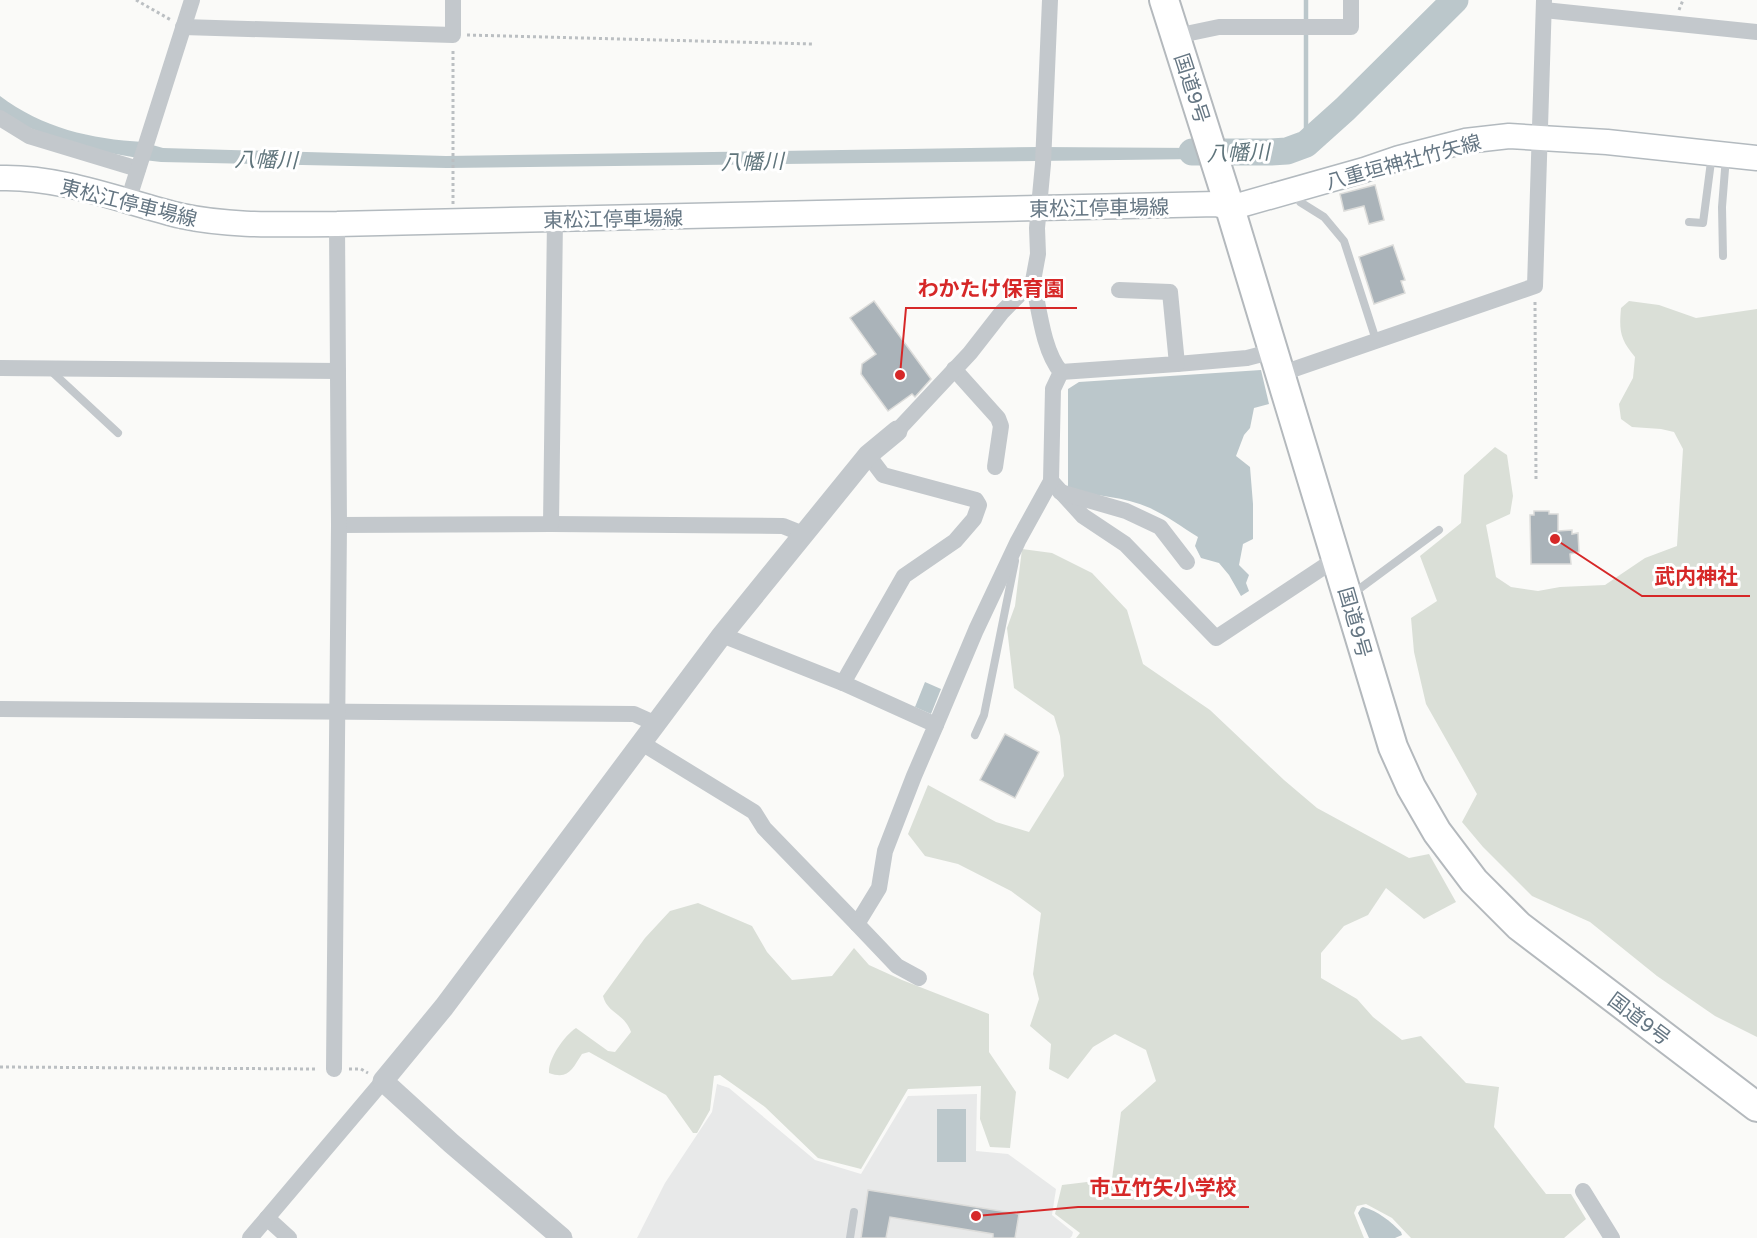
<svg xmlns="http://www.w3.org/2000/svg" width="1757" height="1238" font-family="'Golos Text','Noto Sans JP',sans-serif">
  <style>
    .built { fill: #e8e9e9 }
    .green { fill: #dadfd7 }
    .water { fill: #bbc7cb }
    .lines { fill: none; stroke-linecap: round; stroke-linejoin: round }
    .stream { stroke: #bbc7cb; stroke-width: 4.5 }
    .river { stroke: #bbc7cb; stroke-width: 27 }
    .building { fill: #aab3b9; stroke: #dcdcda; stroke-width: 1.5 }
    .secondary-casing { stroke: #b3babf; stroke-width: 27 }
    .trunk-casing { stroke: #b4b9bd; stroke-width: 32 }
    .path { stroke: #bbbfc2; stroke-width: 3; stroke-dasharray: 3 3; stroke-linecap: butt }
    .service { stroke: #c3c8cc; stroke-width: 8 }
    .minor { stroke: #c3c8cc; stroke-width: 16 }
    .tertiary { stroke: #c3c8cc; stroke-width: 21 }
    .secondary { stroke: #fff; stroke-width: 24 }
    .trunk { stroke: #fff; stroke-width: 28 }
    .labels { text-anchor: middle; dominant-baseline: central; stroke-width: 6; stroke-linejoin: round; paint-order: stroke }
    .street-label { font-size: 20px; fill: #657683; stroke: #fff }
    .water-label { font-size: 21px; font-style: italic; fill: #60757c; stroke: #fff }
    .leader { fill: none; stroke: #d62828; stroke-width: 2 }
    .callout-dot { fill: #d62828; stroke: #fff; stroke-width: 2 }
    .callout-label { font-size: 21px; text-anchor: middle; font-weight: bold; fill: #d62828; stroke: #fff; stroke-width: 6; stroke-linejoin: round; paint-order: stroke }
  </style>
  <rect width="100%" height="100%" fill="#fafaf8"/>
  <!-- built -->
  <polygon class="built" points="717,1084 729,1088 815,1160 861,1174 908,1096 977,1094 976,1151 1008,1154 1056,1189 1052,1215 1073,1232 1072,1236 1070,1238 637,1238 665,1183 712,1112"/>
  <!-- green -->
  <g class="green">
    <path d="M1629 301 1659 305 1696 318 1757 309V1037L1715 1016 1657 976 1590 922 1532 896 1483 847 1462 822 1477 794 1426 704 1414 652 1411 618 1437 601 1420 556 1461 523 1464 475 1495 447 1507 455 1513 496 1510 514 1486 525 1496 577 1511 587 1538 591 1560 587 1605 585 1645 558 1677 546 1683 449 1674 432 1661 429 1632 427 1621 419 1619 404 1633 378 1635 357C1620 339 1619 331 1621 308Z"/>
    <polygon points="1022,549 1052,553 1092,573 1127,610 1143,664 1210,710 1284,780 1317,808 1409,858 1429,854 1456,902 1424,919 1386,888 1368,915 1344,926 1321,953 1321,978 1357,999 1373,1017 1402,1040 1421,1036 1466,1083 1499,1087 1494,1127 1546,1194 1571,1194 1586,1219 1564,1238 1411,1238 1392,1218 1366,1204 1357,1206 1354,1213 1364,1238 1076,1238 1080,1233 1055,1214 1062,1185 1112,1179 1121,1112 1156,1081 1146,1050 1115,1034 1093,1047 1068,1079 1049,1069 1051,1044 1030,1026 1039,999 1033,974 1041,913 1011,891 958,864 925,856 908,834 928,785 996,822 1029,832 1064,776 1060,736 1054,716 1014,688 1007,628 1015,606"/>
    <path d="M698 903 752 926 767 952 792 980 832 976 854 948 869 965 902 980 989 1014V1052L1016 1092 1010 1148 990 1147 980 1119 981 1086 908 1089 861 1169 818 1158 765 1107 720 1075 714 1076 710 1110 697 1133H693L666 1095 589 1052 582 1054C572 1069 569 1080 549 1073 548 1059 564 1036 576 1028L608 1051 615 1052 631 1032C625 1014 607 1013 603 996L645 938 670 911Z"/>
  </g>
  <!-- water -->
  <g class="water">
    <path d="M0 96C42 128 91 139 143 142L138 158 87 149 24 126 0 111Z"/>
    <polygon points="149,144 163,148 446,156 1040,147 1195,148 1199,159 447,168 161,162 144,160"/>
    <path d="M1261 370 1269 404 1254 408 1250 428 1244 435 1236 456 1250 467 1253 504V539L1243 544 1239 565 1249 575 1246 583 1249 591 1241 596 1229 575 1219 563 1201 558 1195 546 1198 537C1182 527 1167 516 1150 508 1125 497 1095 495 1068 491V389L1079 382Z"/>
    <polygon points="925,682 941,689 931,714 915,707"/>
    <rect x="937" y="1109" width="29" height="53"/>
    <path d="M1363 1207C1378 1211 1390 1221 1401 1232L1402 1235 1395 1238H1369L1358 1213 1361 1208Z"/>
  </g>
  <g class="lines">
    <!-- stream -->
    <polyline class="stream" points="1306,144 1306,0"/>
    <!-- river -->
    <polyline class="river" points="1192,152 1271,152 1287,151 1306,144 1345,109 1455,0"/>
  </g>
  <!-- building -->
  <g class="building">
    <polygon points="1375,185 1384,220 1369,224 1364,206 1344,211 1340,194"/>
    <polygon points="1393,245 1405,280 1401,281 1405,293 1374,304 1359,257"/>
    <polygon points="874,301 931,379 915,397 912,394 888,411 861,374 862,364 876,354 850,318"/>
    <polygon points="1534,511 1549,511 1549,514 1558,514 1558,531 1572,530 1572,534 1578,533 1579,552 1570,554 1571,564 1531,564 1530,515 1534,515"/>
    <polygon points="1005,734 1039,752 1015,798 980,780"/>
    <polygon points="868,1190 1019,1214 1015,1238 993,1238 993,1234 890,1217 886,1238 861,1238"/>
  </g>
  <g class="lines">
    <defs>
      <path id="secondary" d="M0 178C61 176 124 202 182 216 233 227 286 224 337 224L1217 204 1230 208 1364 170 1399 158 1465 141 1509 136 1607 142 1757 158"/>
      <polyline id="trunk" points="1164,0 1230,208 1393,747 1411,787 1437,832 1474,881 1519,926 1757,1107"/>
    </defs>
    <!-- secondary casing -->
    <use href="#secondary" class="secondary-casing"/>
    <!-- trunk casing -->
    <use href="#trunk" class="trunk-casing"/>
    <!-- path -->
    <g class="path">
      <polyline points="136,0 171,20"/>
      <polyline points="1679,10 1683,0"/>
      <polyline points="467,35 813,44"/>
      <polyline points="453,204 453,48"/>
      <polyline points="1535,302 1536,481"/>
      <polyline points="0,1067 318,1069"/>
      <polyline points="349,1069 361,1069 368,1073"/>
    </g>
    <!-- service -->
    <g class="service">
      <polyline points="1295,190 1300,202 1324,217 1344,241 1376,340"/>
      <polyline points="1689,222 1703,223 1712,154"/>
      <polyline points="1723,256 1722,207 1726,157"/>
      <polyline points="50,370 118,433"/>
      <polyline points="1351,595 1439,530"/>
      <polyline points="975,735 984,715 1015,561"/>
      <polyline points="850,1238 854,1212"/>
    </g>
    <!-- minor -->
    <g class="minor">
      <polyline points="1544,10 1757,32"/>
      <polyline points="183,27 453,35 453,0"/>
      <polyline points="1176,36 1219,27 1351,27 1351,0"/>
      <polyline points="0,118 29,136 138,169"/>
      <polyline points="128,201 192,0"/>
      <polyline points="1177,364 1247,358 1274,351"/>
      <polyline points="0,368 338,371"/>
      <polyline points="954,369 998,418 1001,426 995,467"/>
      <polyline points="1061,372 1177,364 1170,292 1119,290"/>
      <polyline points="1280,374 1535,286 1544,0"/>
      <polyline points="897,431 970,353 1002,312 1033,281 1038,254 1037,228 1043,164 1050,0"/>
      <polyline points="1051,481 1083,516 1125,544 1216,638 1325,566 1338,562"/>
      <polyline points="1060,492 1126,511 1160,527 1187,562"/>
      <polyline points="551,524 783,526 803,534"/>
      <polyline points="339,525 551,524 555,219"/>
      <polyline points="843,683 904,576 955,541 974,519 979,505 976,500 883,475 868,455"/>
      <polyline points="0,709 634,714 654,723"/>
      <path d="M936 725 976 630 1018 541 1051 481 1053 389 1061 372C1043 351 1039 308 1033 281"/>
      <polyline points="640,742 754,812 764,828 857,924 879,888 885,851 914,776 936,725 843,683 722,635"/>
      <polyline points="857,924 897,966 919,978"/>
      <polyline points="334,1069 339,525 337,224"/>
      <polyline points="1583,1191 1612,1238"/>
      <polyline points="267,1218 289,1238"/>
      <polyline points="250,1238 383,1081"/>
    </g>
    <!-- tertiary -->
    <polyline class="tertiary" points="562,1238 451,1143 383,1081 444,1007 722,635 868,455 897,431"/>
    <!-- secondary -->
    <use href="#secondary" class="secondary"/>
    <!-- trunk -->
    <use href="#trunk" class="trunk"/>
  </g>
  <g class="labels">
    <!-- street labels -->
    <g class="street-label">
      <text transform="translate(1193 88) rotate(72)">国道9号</text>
      <text transform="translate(1403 161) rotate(-15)">八重垣神社竹矢線</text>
      <text transform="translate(129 202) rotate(14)">東松江停車場線</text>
      <text transform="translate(1099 207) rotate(-1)">東松江停車場線</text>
      <text transform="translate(613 218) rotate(-1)">東松江停車場線</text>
      <text transform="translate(1356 622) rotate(74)">国道9号</text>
      <text transform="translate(1640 1018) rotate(37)">国道9号</text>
    </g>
    <!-- water labels -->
    <g class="water-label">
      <text transform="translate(1238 152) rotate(-2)">八幡川</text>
      <text transform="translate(266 159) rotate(1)">八幡川</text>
      <text transform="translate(752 161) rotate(-1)">八幡川</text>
    </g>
  </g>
  <!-- callouts -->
  <path class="leader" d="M900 375L906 308H1077M1555 539L1642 596H1750M976 1216L1078 1207H1249"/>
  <g class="callout-dot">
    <circle cx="900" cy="375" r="6"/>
    <circle cx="1555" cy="539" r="6"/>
    <circle cx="976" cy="1216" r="6"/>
  </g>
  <g class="callout-label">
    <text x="991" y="296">わかたけ保育園</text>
    <text x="1696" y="584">武内神社</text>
    <text x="1163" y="1195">市立竹矢小学校</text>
  </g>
</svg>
